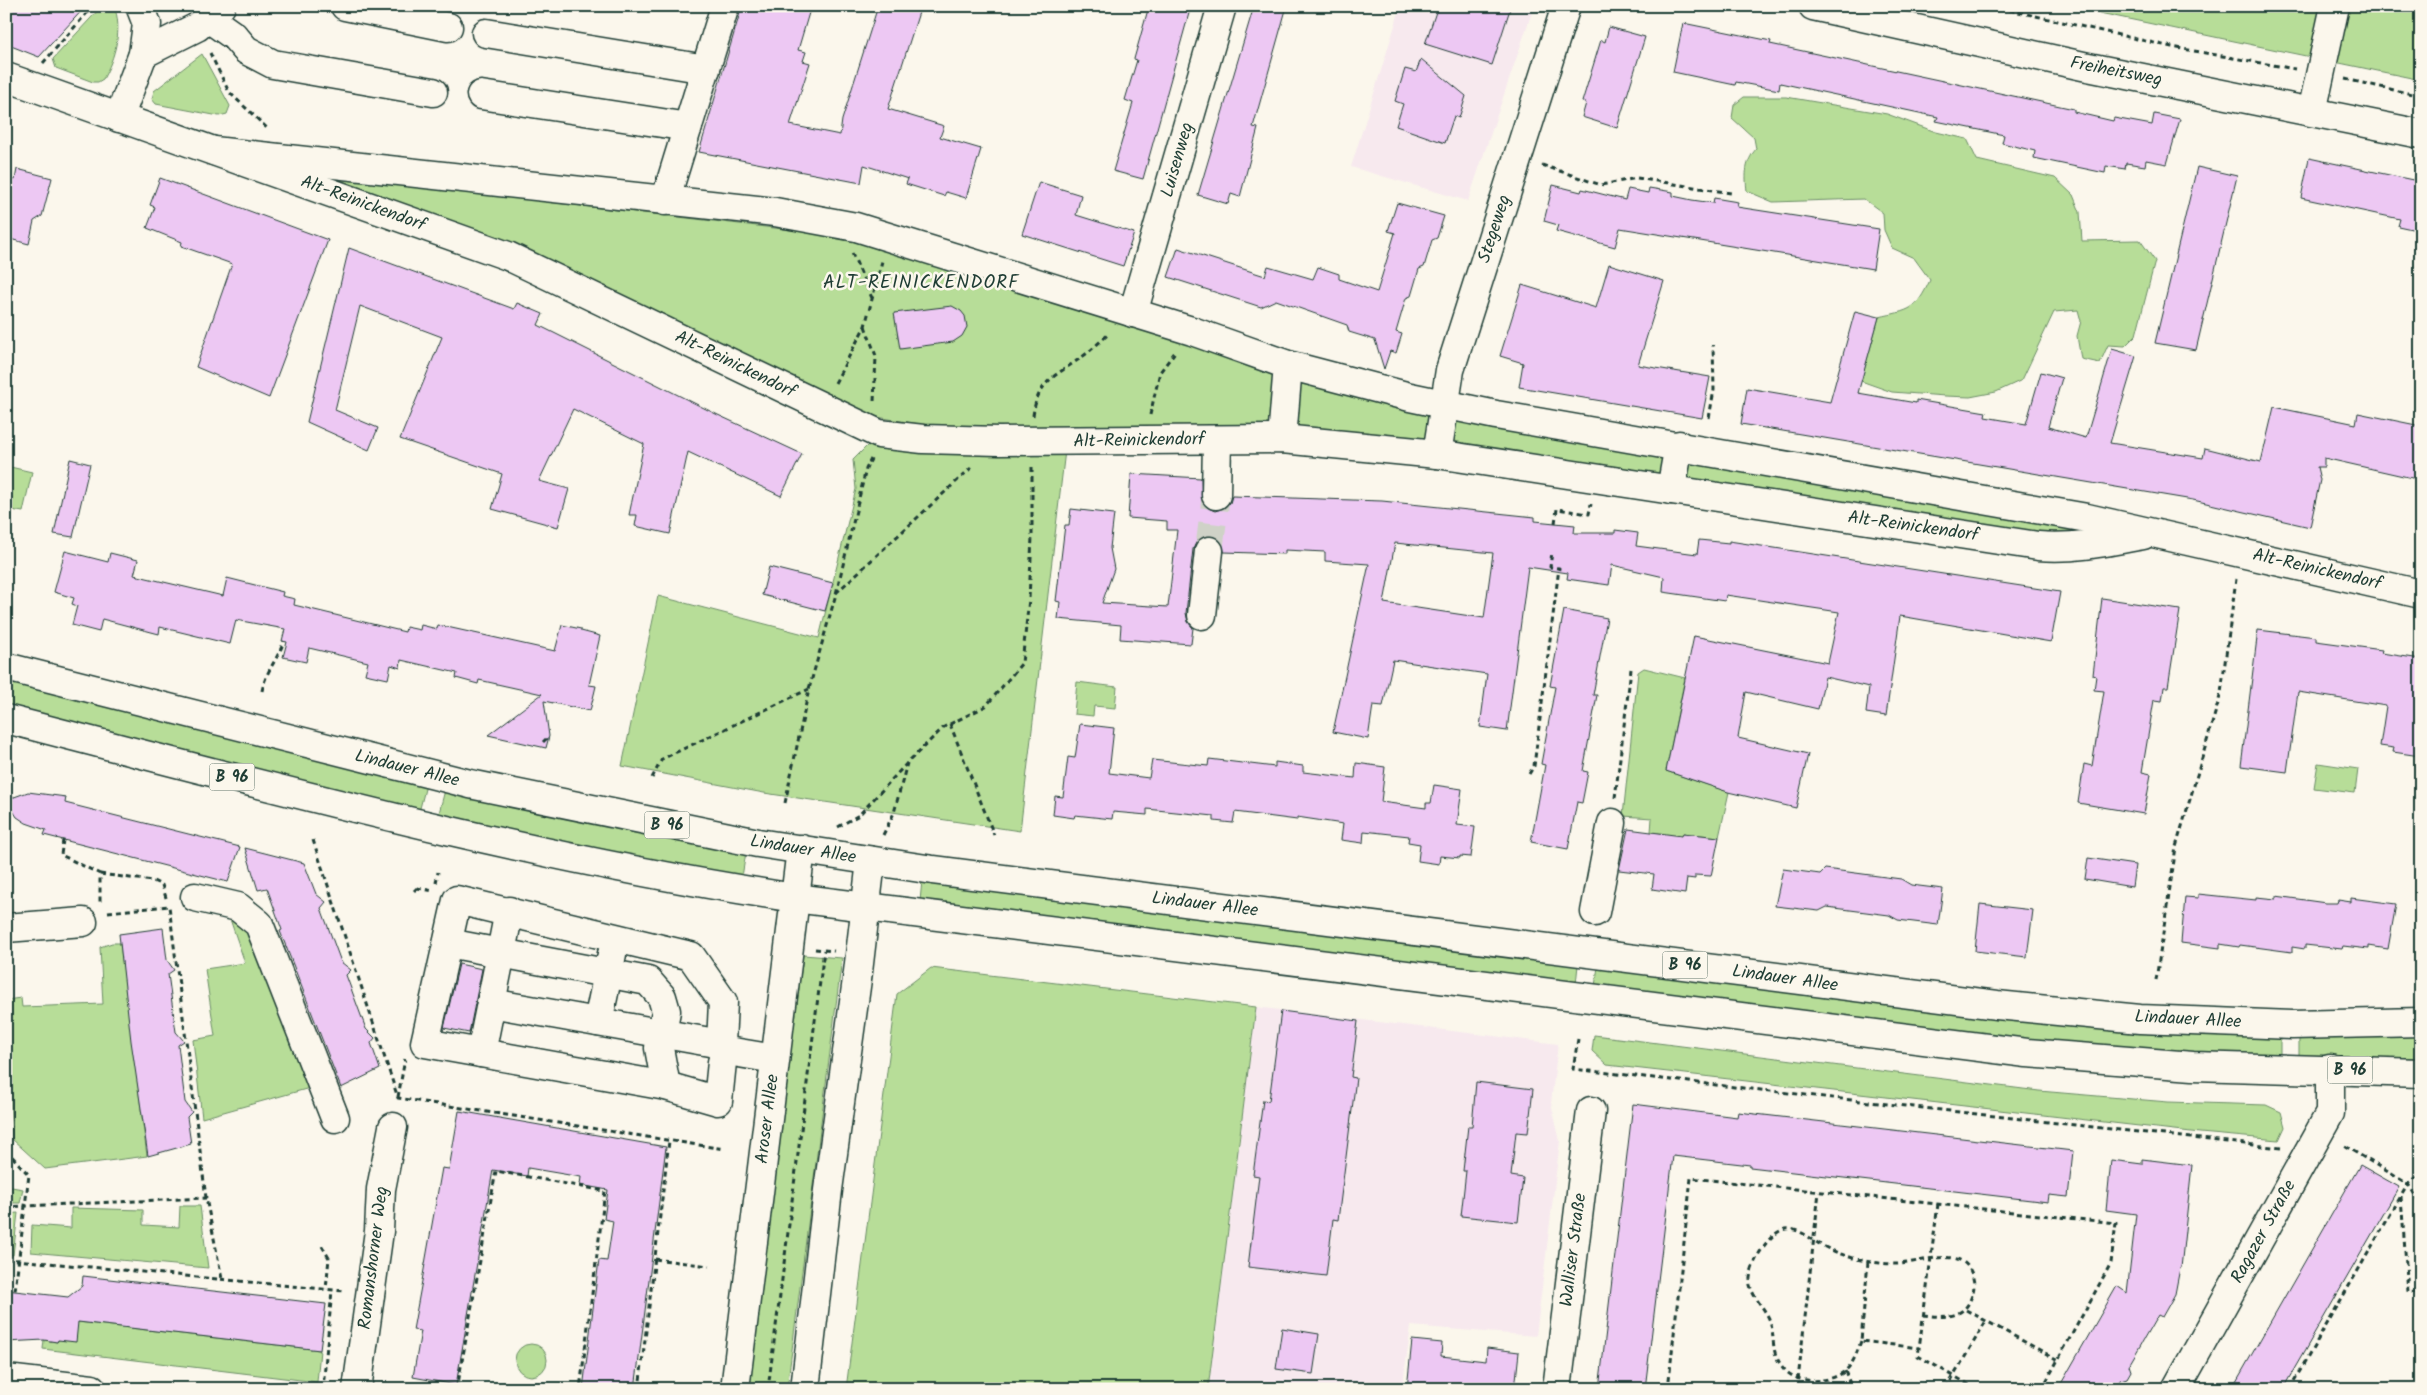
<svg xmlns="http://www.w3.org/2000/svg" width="2427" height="1395" font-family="Kalam,sans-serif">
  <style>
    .built { fill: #f7e9ee }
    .green { fill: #b7dd98; stroke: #6b8d66 }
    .building { fill: #edc8f3; stroke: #1f3d34; fill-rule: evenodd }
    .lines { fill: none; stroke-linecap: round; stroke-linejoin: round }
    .minor-tunnel { stroke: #cfd2c7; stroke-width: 28; stroke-dasharray: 28 14; stroke-linecap: butt }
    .minor-casing { stroke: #1f3d34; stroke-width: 31 }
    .major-casing { stroke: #1f3d34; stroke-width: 31 }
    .path { stroke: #1f3d34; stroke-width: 3; stroke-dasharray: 5 4; stroke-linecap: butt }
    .minor { stroke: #fbf7ec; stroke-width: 28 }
    .major { stroke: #fbf7ec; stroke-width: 28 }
    .labels { text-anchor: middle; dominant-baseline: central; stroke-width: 5; stroke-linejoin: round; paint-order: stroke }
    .shield { fill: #fbf7ec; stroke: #61756b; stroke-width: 1 }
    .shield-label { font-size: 16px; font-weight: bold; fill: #1f3d34 }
    .street-label { font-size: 18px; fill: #1f3d34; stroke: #fbf7ec }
    .neighbourhood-label { font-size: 19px; letter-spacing: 1px; fill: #1f3d34; stroke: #fbf7ec }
  </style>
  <rect width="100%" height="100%" fill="#fbf7ec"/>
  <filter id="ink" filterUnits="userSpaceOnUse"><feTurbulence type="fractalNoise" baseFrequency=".02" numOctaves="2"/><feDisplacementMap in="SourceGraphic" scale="10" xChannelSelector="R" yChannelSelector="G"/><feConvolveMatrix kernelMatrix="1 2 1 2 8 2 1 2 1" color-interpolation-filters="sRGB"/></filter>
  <g filter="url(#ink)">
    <!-- built -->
    <g class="built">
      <polygon points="1401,6 1534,6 1468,201 1351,167"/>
      <polygon points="1256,1007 1558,1044 1551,1103 1560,1141 1536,1336 1411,1326 1402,1389 1208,1389"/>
    </g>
    <!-- green -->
    <g class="green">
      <path d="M102 6H114C123 29 115 58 103 79L98 82H93L56 68 53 59Z"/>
      <polygon points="2066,6 2421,6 2421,80"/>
      <polygon points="202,54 230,106 227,114 219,116 156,104 152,99 154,91"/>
      <path d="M1744 97H1786L1887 114 1936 132 1967 139 1977 160 2055 178 2073 195 2080 212 2082 241 2140 240 2155 261 2136 335 2125 346 2108 345 2100 363 2081 359 2077 336 2081 321 2078 310 2054 312 2022 380 1996 392 1970 397 1945 396 1892 392 1861 381 1879 317C1910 310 1916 311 1930 280L1914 258 1892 248 1884 230 1883 213 1864 199 1773 202 1747 191C1745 174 1745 162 1756 149L1754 138 1732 118 1734 105Z"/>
      <polygon points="317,170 375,180 556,203 844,236 1259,366 2077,528 2074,534 2057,535 1594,466 1025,427 925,425 877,417 850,407 533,253 496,236 316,176"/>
      <polygon points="879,434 1066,442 1020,831 764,793 622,766 658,596 819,638 856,489 853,460"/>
      <polygon points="6,466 32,472 23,512 6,509"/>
      <polygon points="1644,668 1685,678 1666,771 1729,792 1719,837 1683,833 1681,842 1666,840 1666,834 1651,832 1652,818 1623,816 1638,672"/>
      <polygon points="6,680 426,785 419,812 6,708"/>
      <polygon points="1077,682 1117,687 1115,708 1094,706 1093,716 1074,714"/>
      <polygon points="2318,763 2358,769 2355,793 2314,788"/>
      <polygon points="445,790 746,852 742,877 546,841 438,817"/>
      <polygon points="922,881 1578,965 1576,984 920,901"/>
      <polygon points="230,919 242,921 252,929 317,1086 202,1118 193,1040 215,1036 205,969 245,963"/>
      <polygon points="112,943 120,943 147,1156 45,1169 12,1139 6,1000 21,998 22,1007 103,1004 100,947"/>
      <polygon points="803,955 842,958 787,1389 748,1389"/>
      <polygon points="1598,967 2280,1036 2280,1057 2242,1056 2056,1044 1595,986"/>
      <polygon points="931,968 1256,1007 1208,1389 846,1389 897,994"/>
      <polygon points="2421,1033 2421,1058 2299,1057 2299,1036"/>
      <polygon points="1594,1035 2039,1091 2168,1102 2266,1105 2281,1112 2285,1127 2279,1140 2200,1133 1607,1065 1592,1051"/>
      <polygon points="6,1186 23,1189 20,1203 6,1203"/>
      <polygon points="180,1206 200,1206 208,1268 31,1252 32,1225 71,1228 71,1208 143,1210 143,1225 179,1227"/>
      <polygon points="18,1213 13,1255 6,1254 6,1214"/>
      <polygon points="78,1322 320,1350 317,1382 43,1349 44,1340 57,1342"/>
      <circle cx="531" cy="1360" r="16"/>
    </g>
    <!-- building -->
    <g class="building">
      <polygon points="6,6 86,6 39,57 6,44"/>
      <polygon points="742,6 811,6 798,50 806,52 803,61 810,63 790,125 840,135 842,120 878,6 921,6 888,109 944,126 940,137 981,149 966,198 946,192 944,196 906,184 908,179 864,165 861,183 699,152"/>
      <polygon points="1149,6 1191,6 1143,179 1113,171 1133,103 1125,100 1137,60 1134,59"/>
      <polygon points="1254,6 1287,6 1253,127 1258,128 1240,197 1231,194 1228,204 1198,195"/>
      <polygon points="1438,6 1511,6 1492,65 1425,44"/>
      <polygon points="1683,23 1771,41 1770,44 2074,109 2074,112 2113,121 2114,118 2152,125 2154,114 2180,119 2167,164 2146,160 2145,166 2126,163 2125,169 2106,166 2105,173 2034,158 2035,151 2002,143 2004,135 1936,121 1938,117 1780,83 1779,90 1736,82 1735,85 1673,72"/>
      <polygon points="1609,27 1645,37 1617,128 1582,117 1586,103 1582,102 1601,40 1605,42"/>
      <polygon points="1421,59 1466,96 1459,118 1454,116 1445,143 1396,126 1403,104 1395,101 1405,69 1416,72"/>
      <polygon points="2309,158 2413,180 2417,169 2421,170 2421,231 2398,226 2400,219 2301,198"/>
      <polygon points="2197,167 2237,176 2196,350 2155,343"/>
      <polygon points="17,169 52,178 42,216 34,221 29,244 6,238 6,178 15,180"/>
      <polygon points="160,178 328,240 269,398 196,367 232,264 181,246 182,242 147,228 155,207 150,205"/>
      <polygon points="1039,182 1081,195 1076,215 1134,233 1123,266 1022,234"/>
      <polygon points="1553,185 1581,192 1582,189 1625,200 1628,189 1648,193 1649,188 1673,192 1673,196 1692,200 1713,203 1714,198 1738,202 1737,207 1879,229 1873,269 1620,228 1615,247 1556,231 1558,225 1544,221"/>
      <polygon points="1397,203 1444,216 1437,238 1432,240 1424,267 1419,269 1411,296 1406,298 1396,332 1402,334 1396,353 1390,351 1384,369 1375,340 1349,332 1347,325 1276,300 1261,307 1168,277 1178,248 1265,276 1268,266 1313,279 1318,267 1339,274 1339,279 1377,292 1395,233 1388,231"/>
      <polygon points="349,248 514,309 517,303 543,314 538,325 718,415 802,454 781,496 688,452 670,534 635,526 637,515 629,515 644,444 573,409 539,481 569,489 558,527 492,509 502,474 400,439 442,337 360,306 335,410 378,428 369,450 307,422"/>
      <polygon points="1609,264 1664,281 1638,365 1710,377 1702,418 1519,387 1523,363 1500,356 1522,285 1596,308"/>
      <polygon points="952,306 961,311 965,316 967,327 962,336 953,342 900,349 894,313"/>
      <polygon points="1855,311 1879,317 1858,393 1916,403 1916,400 1986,412 1985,417 2026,424 2041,372 2062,378 2048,427 2086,438 2112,349 2136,356 2110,443 2203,458 2205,448 2261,462 2274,407 2356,424 2358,413 2421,426 2421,480 2324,458 2324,467 2317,467 2320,480 2310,527 2193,500 1741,424 1747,388 1830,402"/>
      <polygon points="70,459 90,464 73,537 54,534"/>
      <path d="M1131 474 1201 478 1202 502 1208 508 1215 511 1224 508 1230 503 1232 496 1382 501 1535 517V521L1575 525 1574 533H1615V530L1638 533 1636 546 1697 554 1699 540 1729 543V541L2060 592 2051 642 1900 616 1886 716 1866 713 1869 687 1825 677 1818 709 1746 692 1738 738 1808 754 1796 808 1728 792 1666 771 1694 636 1828 663 1839 612 1726 595 1725 601 1663 592 1664 577 1612 565 1609 585 1567 579 1568 573 1528 567 1507 731 1480 727 1487 674 1393 660 1383 706 1373 705 1368 739 1333 732 1369 564 1325 561V552L1285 550V554L1224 552 1223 544 1218 538 1210 535 1203 537 1197 541 1193 549 1186 613 1188 622 1193 628 1191 644 1120 639 1121 625 1058 619 1060 602 1056 601 1065 525H1069L1071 509 1114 514 1110 548 1114 569 1102 603 1168 607 1177 530H1167V521L1128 518ZM1395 543 1493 553 1484 618 1384 603Z"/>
      <polygon points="65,551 108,562 110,553 138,560 134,575 223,596 227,578 283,592 282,596 295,599 294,605 405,632 406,627 420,630 421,625 437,629 438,625 555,651 562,625 581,629 581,631 600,636 589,685 596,686 590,711 544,701 549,736 546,748 488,735 542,694 479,680 478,684 456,678 457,673 401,660 400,668 391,665 388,679 365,674 368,662 309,648 306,662 283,657 287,642 282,641 285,629 236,620 230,644 160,627 159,634 102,619 99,632 72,625 77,606 72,604 74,598 54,592"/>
      <polygon points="769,567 833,583 825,611 762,595"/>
      <polygon points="2102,598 2180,610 2168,687 2164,687 2162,701 2154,700 2142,772 2151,774 2144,814 2078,803 2084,764 2092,766 2104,691 2094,690 2096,676 2093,675"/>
      <polygon points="1564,610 1607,618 1593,695 1597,695 1583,771 1588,772 1582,803 1577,802 1568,849 1531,842 1545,765 1541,764 1555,687 1550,686"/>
      <polygon points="2258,630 2316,637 2316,641 2382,650 2381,653 2421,659 2420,756 2393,752 2394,748 2380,746 2386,706 2298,692 2287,772 2241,766"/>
      <polygon points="1080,724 1114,728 1109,773 1149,778 1152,760 1208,766 1209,759 1275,767 1275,762 1303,766 1303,772 1355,778 1356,763 1385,767 1381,802 1426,808 1426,803 1431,803 1434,785 1462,789 1457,825 1475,827 1471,857 1460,856 1460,858 1440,856 1439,864 1418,861 1420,844 1408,842 1409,836 1364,831 1363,843 1341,840 1343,824 1297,817 1297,820 1235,812 1233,823 1214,821 1214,816 1147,809 1147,815 1113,812 1112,819 1075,815 1074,818 1053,815 1055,796 1063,797 1068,757 1075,758"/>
      <polygon points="28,792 66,797 65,803 240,847 228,882 44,835 46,830 26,823 17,817 6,800"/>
      <polygon points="1628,829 1682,836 1683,833 1719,837 1711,876 1695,875 1695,879 1687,878 1685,894 1652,889 1654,874 1619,870"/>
      <polygon points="245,848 304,863 316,894 326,902 321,908 341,962 351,970 346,975 366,1029 375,1038 371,1043 380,1069 341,1088 280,931 282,930 267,888 258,890"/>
      <polygon points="2088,858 2135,865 2132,887 2085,879"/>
      <polygon points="1783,869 1820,874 1825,869 1901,879 1911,885 1943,889 1938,925 1898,920 1889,915 1827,907 1819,911 1775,906"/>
      <polygon points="2198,894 2256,900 2256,897 2276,899 2276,896 2326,903 2337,903 2338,900 2351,902 2351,898 2396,904 2388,949 2369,946 2369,949 2343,946 2342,949 2305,945 2305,949 2292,947 2292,952 2240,945 2239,947 2220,944 2220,948 2181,943 2185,897 2198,898"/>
      <polygon points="1980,904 2033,910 2027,957 1975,951"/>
      <polygon points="163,928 167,960 174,970 168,974 176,1032 184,1041 178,1045 185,1102 192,1112 187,1117 191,1144 148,1156 131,1041 119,934"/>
      <polygon points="459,964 482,969 469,1033 444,1028"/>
      <polygon points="1281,1011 1358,1021 1351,1077 1356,1078 1338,1220 1333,1219 1326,1276 1248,1267 1259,1176 1253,1175 1263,1100 1269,1101"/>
      <polygon points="1476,1082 1533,1089 1528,1133 1516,1132 1511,1176 1523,1178 1518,1222 1461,1216 1466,1171 1463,1171 1468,1126 1472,1126"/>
      <polygon points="1633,1104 1737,1117 1738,1112 2073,1151 2068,1197 2049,1195 2048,1202 1750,1167 1750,1165 1673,1156 1645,1389 1599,1389"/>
      <polygon points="459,1111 666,1147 635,1389 583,1389 599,1260 607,1261 613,1221 604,1219 608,1190 580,1185 581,1177 528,1168 527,1176 493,1170 456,1385 413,1377 421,1331 413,1330 422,1281 442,1168 449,1169"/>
      <polygon points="2142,1159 2192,1165 2181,1268 2180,1268 2175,1294 2162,1317 2158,1315 2129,1365 2131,1371 2127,1378 2120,1380 2115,1389 2058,1389 2117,1286 2127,1293 2136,1214 2106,1210 2111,1160 2142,1164"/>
      <polygon points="2360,1165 2399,1187 2289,1378 2283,1389 2232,1389"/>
      <polygon points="83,1276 326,1304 320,1350 78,1322 76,1342 58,1340 57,1342 44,1340 6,1342 6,1290 68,1297 82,1286"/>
      <polygon points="1282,1328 1319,1334 1313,1374 1276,1369"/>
      <polygon points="1412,1340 1442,1343 1441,1356 1486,1361 1487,1348 1519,1352 1515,1389 1407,1389"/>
    </g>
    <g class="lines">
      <!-- minor-tunnel -->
      <polyline class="minor-tunnel" points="1209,551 1216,495"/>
      <defs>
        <g id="minor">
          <polyline points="345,6 448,27"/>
          <polyline points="1813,6 2083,66 2421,134"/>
          <polyline points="207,17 234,36 246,50 273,64 433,92"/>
          <polyline points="486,33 706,69"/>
          <polyline points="143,54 197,27 221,6"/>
          <path d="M6 77 508 256 879 434 923 439 999 441 1282 439 1437 454 2038 546C2074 549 2107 542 2143 535"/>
          <polyline points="481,95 688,127"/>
          <polyline points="2312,112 2335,6"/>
          <polyline points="119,118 143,54 147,24 140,6"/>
          <polyline points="214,151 775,212 856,227 1192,331 1288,365 1410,397 1496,415 2087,518 2421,594"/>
          <polyline points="665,201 725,6"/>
          <polyline points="1133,313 1222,6"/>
          <polyline points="1282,439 1288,365"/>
          <polyline points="1437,454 1450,370 1566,6"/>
          <polyline points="1671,490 1679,445"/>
          <polyline points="1216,495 1217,440"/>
          <polyline points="1202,615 1209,551"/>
          <polyline points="195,897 238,907 259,924 335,1118"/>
          <polyline points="1595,912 1612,823"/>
          <polyline points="6,928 83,922"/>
          <polyline points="503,942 509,911"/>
          <polyline points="448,943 490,951"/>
          <polyline points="511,955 648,981 662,997 666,1011 659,1048 666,1086"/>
          <polyline points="491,1003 721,1044 723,1002 691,956 457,900 425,1043 666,1086 718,1101 722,1062"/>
          <polyline points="598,1022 612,954"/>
          <polyline points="721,1050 775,1059"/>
          <polyline points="481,1053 499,963"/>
          <polyline points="6,1379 92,1389"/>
          <polyline points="357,1389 379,1231 381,1189 393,1127"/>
          <polyline points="1557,1389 1591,1111"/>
          <polyline points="2176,1389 2330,1113 2330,1069"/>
        </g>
        <g id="major">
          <polyline points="6,667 470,784 758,843 933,870 1997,1005 2140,1019 2292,1025 2421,1022"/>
          <path d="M6 719C267 786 528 858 795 898L2027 1053 2193 1066 2421 1073"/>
          <polyline points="735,1389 801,849"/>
          <polyline points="805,1389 828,1190 858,972 871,861"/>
        </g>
      </defs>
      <!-- minor casing -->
      <use href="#minor" class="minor-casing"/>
      <!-- major casing -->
      <use href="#major" class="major-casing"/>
      <!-- path -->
      <g class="path">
        <polyline points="1992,6 2172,47 2295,69"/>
        <polyline points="210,53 229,92 269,130"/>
        <polyline points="43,63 93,6"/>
        <polyline points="2345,79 2421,96"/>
        <polyline points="1542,165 1601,185 1637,178 1731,193"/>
        <polyline points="852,253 872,298"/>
        <polyline points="865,326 876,356 874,402"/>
        <polyline points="835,383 865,326 882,261"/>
        <polyline points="1150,415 1160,372 1175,352"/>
        <path d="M1033 416C1037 379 1060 374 1086 354 1094 348 1101 340 1109 334"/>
        <polyline points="1709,418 1714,390 1713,345"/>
        <polyline points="1555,523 1557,509 1589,514 1591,504"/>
        <polyline points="836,593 971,468"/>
        <path d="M262 691C266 670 277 661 284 641"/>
        <polyline points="950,724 994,835"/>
        <polyline points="543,742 546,739 545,735"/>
        <polyline points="1529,774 1534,766 1559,568 1550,567 1552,552"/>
        <polyline points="652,778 662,759 809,689"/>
        <polyline points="1615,798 1631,669"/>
        <polyline points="785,803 809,689 836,594 866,469 871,459"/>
        <polyline points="838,827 859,815 908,762 944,727 986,706 1022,663 1029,599 1032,537 1032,467"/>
        <polyline points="883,835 894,813 907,763"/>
        <polyline points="63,840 61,855 100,874 100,902"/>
        <polyline points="313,840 398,1098 724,1149"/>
        <polyline points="100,874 153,881 162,885 167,901"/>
        <polyline points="436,883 438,872"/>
        <polyline points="417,888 434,891"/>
        <polyline points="414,891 417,888 416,884"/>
        <polyline points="108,912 169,906 206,1198 222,1279"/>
        <polyline points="815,949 834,951"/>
        <polyline points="2156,980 2176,847 2221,693 2236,579"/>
        <polyline points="1578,1039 1573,1069 2281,1148"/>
        <polyline points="398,1097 405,1059"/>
        <polyline points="2345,1146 2408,1184 2421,1204"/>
        <polyline points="6,1150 29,1175 25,1206 206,1198"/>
        <polyline points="2401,1197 2408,1292 2421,1293"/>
        <polyline points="1938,1204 1918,1356 1977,1389"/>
        <polyline points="6,1207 25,1206 15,1291"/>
        <polyline points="322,1246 329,1258 326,1289"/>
        <polyline points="6,1259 344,1291"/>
        <polyline points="655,1259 709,1266"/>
        <polyline points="1868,1262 1861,1341 1919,1348"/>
        <polyline points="1966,1310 2058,1360"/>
        <path d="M1861 1341C1857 1352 1854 1363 1845 1371 1831 1383 1798 1385 1785 1370 1769 1352 1776 1340 1770 1321 1765 1308 1753 1298 1750 1285 1747 1267 1771 1226 1790 1229 1804 1231 1814 1242 1827 1248 1847 1258 1869 1263 1892 1264 1919 1266 1969 1238 1974 1284 1974 1289 1973 1293 1971 1298 1963 1320 1942 1317 1923 1315"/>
        <polyline points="10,1352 11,1343"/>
        <polyline points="1845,1371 1852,1389"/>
        <polyline points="2294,1381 2408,1184 2419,1174 2421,1160"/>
        <polyline points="323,1389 332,1290"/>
        <polyline points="457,1389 496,1171 605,1191 580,1389"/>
        <polyline points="639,1389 669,1141"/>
        <polyline points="768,1389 824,950"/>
        <polyline points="1668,1389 1691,1178 2116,1223 2111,1263 2042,1389"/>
        <polyline points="1797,1389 1819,1192"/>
        <polyline points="1946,1389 1986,1321"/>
      </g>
      <!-- minor -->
      <use href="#minor" class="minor"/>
      <!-- major -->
      <use href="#major" class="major"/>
    </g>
  </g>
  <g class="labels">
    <!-- shield labels -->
    <g class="shield">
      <rect x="209.5" y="763.5" width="45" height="27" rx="4"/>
      <rect x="644.5" y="811.5" width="45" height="27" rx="4"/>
      <rect x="1662.5" y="951.5" width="45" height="27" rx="4"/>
      <rect x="2327.5" y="1056.5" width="45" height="27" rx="4"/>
    </g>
    <g class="shield-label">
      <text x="232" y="777">B 96</text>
      <text x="667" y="825">B 96</text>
      <text x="1685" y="965">B 96</text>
      <text x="2350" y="1070">B 96</text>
    </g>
    <!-- street labels -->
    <g class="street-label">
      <text transform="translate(2116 72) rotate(11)">Freiheitsweg</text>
      <text transform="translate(1178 160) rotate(-74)">Luisenweg</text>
      <text transform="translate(363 204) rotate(20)">Alt-Reinickendorf</text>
      <text transform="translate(1495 229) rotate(-72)">Stegeweg</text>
      <text transform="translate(735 365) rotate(26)">Alt-Reinickendorf</text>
      <text transform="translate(1139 441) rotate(-1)">Alt-Reinickendorf</text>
      <text transform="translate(1913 527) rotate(8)">Alt-Reinickendorf</text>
      <text transform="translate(2317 570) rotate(13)">Alt-Reinickendorf</text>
      <text transform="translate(407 769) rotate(14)">Lindauer Allee</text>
      <text transform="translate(803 850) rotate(9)">Lindauer Allee</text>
      <text transform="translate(1205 905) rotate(7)">Lindauer Allee</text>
      <text transform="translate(1785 979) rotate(8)">Lindauer Allee</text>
      <text transform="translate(2188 1020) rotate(3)">Lindauer Allee</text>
      <text transform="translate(768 1119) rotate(-83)">Aroser Allee</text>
      <text transform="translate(2264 1232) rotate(-61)">Ragazer Straße</text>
      <text transform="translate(1574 1250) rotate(-83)">Walliser Straße</text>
      <text transform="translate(374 1258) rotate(-83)">Romanshorner Weg</text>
    </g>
    <!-- neighbourhood labels -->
    <g class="neighbourhood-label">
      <text x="921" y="283">ALT-REINICKENDORF</text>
    </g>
  </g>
  <!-- margin -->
  <rect width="2427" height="1395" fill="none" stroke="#fbf7ec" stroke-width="25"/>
  <rect x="12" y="12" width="2402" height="1370" fill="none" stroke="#1f3d34" stroke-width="2" filter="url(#ink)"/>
</svg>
